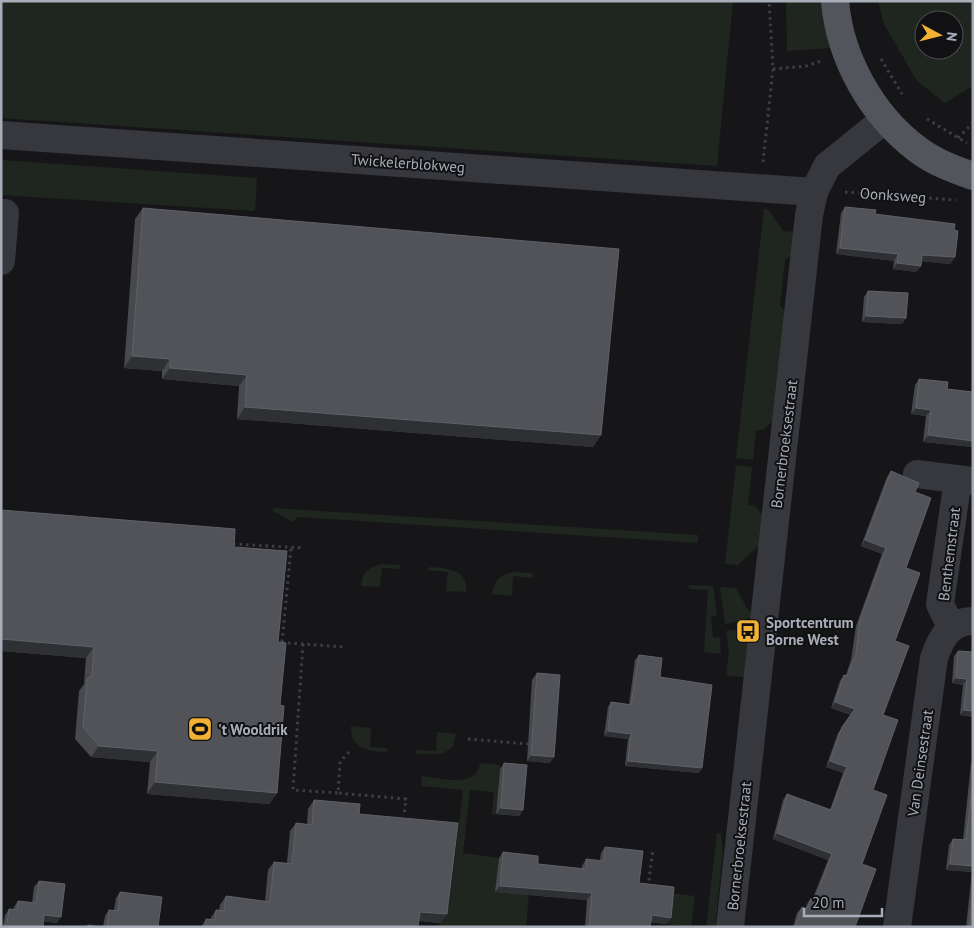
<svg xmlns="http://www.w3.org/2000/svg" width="974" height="928" font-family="'PT Sans',sans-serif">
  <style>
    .green { fill: #1e261f; fill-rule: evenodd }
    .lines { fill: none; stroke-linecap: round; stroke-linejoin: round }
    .path { stroke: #3d3f44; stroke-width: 3; stroke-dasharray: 2.5 4; stroke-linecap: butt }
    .minor { stroke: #37383d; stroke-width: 28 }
    .major { stroke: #53555c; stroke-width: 28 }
    .wall { fill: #47494d }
    .shaded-wall { fill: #2f3033 }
    .building { fill: #525359; stroke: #5f6168 }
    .labels { text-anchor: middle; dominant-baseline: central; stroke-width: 4; stroke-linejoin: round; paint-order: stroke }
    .street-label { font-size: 15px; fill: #a8adb8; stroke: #111113 }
    .poi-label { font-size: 15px; font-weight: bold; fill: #a8adb8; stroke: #111113; text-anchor: start }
  </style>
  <rect width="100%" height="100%" fill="#161618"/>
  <!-- green -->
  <g class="green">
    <polygon points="1,1 733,1 717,166 1,118"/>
    <polygon points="786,1 825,1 832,48 787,51"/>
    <path d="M878 1H973V86L945 103 917 81 884 24ZM924 20H954V50H924Z"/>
    <polygon points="1,160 257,178 255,211 1,195"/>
    <polygon points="764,209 768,209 783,231 797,232 795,253 785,260 780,306 788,315 777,417 763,430 756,430 753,460 736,458"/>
    <polygon points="736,465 752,467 748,505 755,506 766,520 763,546 756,548 738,565 725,564"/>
    <polygon points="273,508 698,535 698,543 298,517 293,522 273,511"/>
    <path d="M382 564 400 565V569L382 568 380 587 361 586C362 572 369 567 382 564Z"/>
    <path d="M429 567C446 568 469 569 466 592L446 591 448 572 428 570Z"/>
    <path d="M513 572 533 573 532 578 513 576 512 596 492 594C494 581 500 575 513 572Z"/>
    <polygon points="688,585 713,586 717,616 711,617 713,638 720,637 721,654 704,652 708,590 689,589"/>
    <polygon points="720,587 736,588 748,610 755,613 755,618 747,618 746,620 725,624"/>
    <polygon points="745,628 745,633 753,634 748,678 726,675 729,650 726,631"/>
    <path d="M351 726 371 728 370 747 388 748 387 752C369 751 350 749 351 726Z"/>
    <polygon points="437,732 456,734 453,747 442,754 416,754 416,750 436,751"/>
    <path d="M480 763 500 765 496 814H492L494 792 470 790 463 853 499 858 496 892 504 893 505 890 529 893 526 927H438L449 907 463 790 421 786 422 776C439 778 477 789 480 763Z"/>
    <polygon points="717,833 721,833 723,851 715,927 706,927"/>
    <polygon points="670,893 695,896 691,927 666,924"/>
  </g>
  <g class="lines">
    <!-- path -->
    <g class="path">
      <polyline points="881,59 902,94"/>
      <polyline points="773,69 806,66 821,61"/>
      <polyline points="927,119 967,143"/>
      <polyline points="958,138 973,123"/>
      <polyline points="763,162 773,69 769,1"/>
      <polyline points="845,192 956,200"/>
      <polyline points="233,544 303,548"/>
      <polyline points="275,642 345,647"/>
      <polyline points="282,642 291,548"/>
      <polyline points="303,644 293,790 338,793"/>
      <polyline points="468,739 528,744"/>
      <polyline points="349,752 340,762 338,793 406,799 404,816"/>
      <polyline points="648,887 653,849"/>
    </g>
    <!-- minor -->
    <g class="minor">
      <polyline points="1,135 814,192"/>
      <polyline points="1,213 5,213 1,261"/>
      <polyline points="917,474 973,481"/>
      <polyline points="951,627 940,604 958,479"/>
      <polyline points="730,927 809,215 814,192 827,166 884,120"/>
      <path d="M897 927 934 658C941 638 950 621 973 621"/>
    </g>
    <!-- major -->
    <path class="major" d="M835 1C840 59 872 115 917 149 934 162 953 169 973 176"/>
  </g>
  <!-- wall -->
  <g class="wall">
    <polygon points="845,207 875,214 954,230 955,257 950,264 921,261 921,266 916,272 893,269 894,261 836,254 841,213"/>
    <polygon points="143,208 601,435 593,447 237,419 239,386 162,379 162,371 124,368 135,219"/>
    <polygon points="868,291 906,318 902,324 862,322 864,297"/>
    <polygon points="919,379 947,389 973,392 973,447 923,442 926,416 911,414 915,385"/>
    <polygon points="891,471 915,492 906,568 883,715 862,864 855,927 793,927 797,913 802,907 805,909 807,904 811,898 813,898 828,860 773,839 783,800 787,794 830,810 843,773 826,767 838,733 851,715 831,708 840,681 844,675 846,675 851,660 856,626 882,554 861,546 887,477"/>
    <polygon points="1,510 234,547 278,642 280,705 277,793 269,804 147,794 150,762 91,757 75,739 79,691 84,684 86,658 1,651"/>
    <polygon points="958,651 973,652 973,717 960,715 963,685 952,683 954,656"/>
    <polygon points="639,655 660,677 699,773 625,766 628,739 604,736 608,707 611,702 629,704 635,660"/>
    <polygon points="537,673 550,763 527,761 532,680"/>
    <polygon points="973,761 973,927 966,927 972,872 946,870 949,845 953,839 963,840 971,763"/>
    <polygon points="504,763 523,810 519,816 496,814 500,769"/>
    <polygon points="314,800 359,814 441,923 419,921 418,927 201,927 206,919 210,919 216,910 219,910 220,905 226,896 265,901 268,870 274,862 287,863 290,831 296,823 307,824 308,809"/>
    <polygon points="605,847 639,883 666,924 651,922 650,927 585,927 587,900 495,892 499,858 503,852 538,864 582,869 582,866 586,859 600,861 601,853"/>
    <polygon points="39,881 57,923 43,921 3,926 5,915 9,909 13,909 14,907 18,901 32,903 34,887"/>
    <polygon points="120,892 158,927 103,927 105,916 109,910 114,910 116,898"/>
  </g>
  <!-- shaded-wall -->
  <g class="shaded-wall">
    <polygon points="840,248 898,254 894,261 836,254"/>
    <polygon points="922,255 955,257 950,264 918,261"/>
    <polygon points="897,263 921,266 916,272 893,269"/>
    <polygon points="866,316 906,318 902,324 862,322"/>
    <polygon points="132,356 170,359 162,371 124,368"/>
    <polygon points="170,368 247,375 239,386 162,379"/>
    <polygon points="245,407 601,435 593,447 237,419"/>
    <polygon points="916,408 931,410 926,416 911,414"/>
    <polygon points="928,435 973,441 973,447 923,442"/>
    <polygon points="865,540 886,548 882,554 861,546"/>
    <polygon points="1,639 94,647 86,658 1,651"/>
    <polygon points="956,678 967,679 963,685 952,683"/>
    <polygon points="835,702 855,709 851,715 831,708"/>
    <polygon points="964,710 973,711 973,717 960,715"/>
    <polygon points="608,731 631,734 628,739 604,736"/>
    <polygon points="99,746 158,751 150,762 91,757"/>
    <polygon points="531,755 554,757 550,763 527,761"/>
    <polygon points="628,761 702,768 699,773 625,766"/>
    <polygon points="830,761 847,767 843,773 826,767"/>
    <polygon points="155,782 277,793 269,804 147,794"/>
    <polygon points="501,808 523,810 519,816 496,814"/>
    <polygon points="777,833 832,854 828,860 773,839"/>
    <polygon points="950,864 973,866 973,871 972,872 946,870"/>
    <polygon points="500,886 592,893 587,900 495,892"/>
    <polygon points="420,912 447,914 441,923 414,920"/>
    <polygon points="44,915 61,917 57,923 40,921"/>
    <polygon points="652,915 671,918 666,924 648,922"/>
  </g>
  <!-- building -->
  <g class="building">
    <polygon points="845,207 876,210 875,214 955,224 954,230 958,231 955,257 922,255 921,266 897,263 898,254 840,248"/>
    <polygon points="143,208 619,249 601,435 245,407 247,375 170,368 170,359 132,356"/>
    <polygon points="868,291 908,293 906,318 866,316"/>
    <polygon points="919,379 948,382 947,389 973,392 973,441 928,435 931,410 916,408"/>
    <polygon points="891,471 919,483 915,492 931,498 906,568 920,573 895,641 909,646 883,715 898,720 873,790 887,795 862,864 876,869 855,927 795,927 802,907 807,909 811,898 815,899 832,854 777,833 787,794 831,810 847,767 830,761 842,727 855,709 835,702 844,675 847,676 856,654 860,620 886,548 865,540"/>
    <polygon points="1,510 235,529 234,547 287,551 278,642 286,643 280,705 284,706 277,793 155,782 158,751 99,746 83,727 87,679 92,676 94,647 1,639"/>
    <polygon points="958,651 973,652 973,711 964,710 967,679 956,678"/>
    <polygon points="639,655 662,658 660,677 712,685 702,768 628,761 631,734 608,731 611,702 631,705"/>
    <polygon points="537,673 560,675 554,757 531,755"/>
    <polygon points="504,763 527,765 523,810 501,808"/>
    <polygon points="973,780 973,866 950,864 953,839 966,840"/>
    <polygon points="314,800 360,804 359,814 458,823 447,914 420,912 418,927 205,927 206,919 215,920 216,910 224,911 226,896 270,902 274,862 292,864 296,823 312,825"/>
    <polygon points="605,847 643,851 639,883 674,887 671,918 652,915 650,927 589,927 592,893 500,886 503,852 538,856 538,864 586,869 586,859 604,861"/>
    <polygon points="39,881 65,884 61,917 44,915 43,927 3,927 7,923 9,909 17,910 18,901 36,903"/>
    <polygon points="120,892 162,897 158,927 107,927 109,910 118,911"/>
    <polygon points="973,893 973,927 969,927"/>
    <polygon points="88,925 102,927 87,927"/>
  </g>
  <!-- icons -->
  <defs>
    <symbol id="bus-square" viewBox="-11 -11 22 22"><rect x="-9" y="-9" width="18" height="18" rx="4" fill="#f2b134" stroke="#111113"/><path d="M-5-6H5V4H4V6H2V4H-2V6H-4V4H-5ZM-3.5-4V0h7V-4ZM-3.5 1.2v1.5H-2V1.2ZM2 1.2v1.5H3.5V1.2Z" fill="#111"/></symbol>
    <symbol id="stadium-square" viewBox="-11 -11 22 22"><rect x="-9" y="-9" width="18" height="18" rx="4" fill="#f2b134" stroke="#111113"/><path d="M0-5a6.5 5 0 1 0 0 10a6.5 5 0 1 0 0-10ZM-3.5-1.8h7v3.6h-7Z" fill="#111"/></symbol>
  </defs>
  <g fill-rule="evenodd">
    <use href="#bus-square" x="734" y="617" width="28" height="28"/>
    <use href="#stadium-square" x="186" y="715" width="28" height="28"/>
  </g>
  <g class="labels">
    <!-- street labels -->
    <g class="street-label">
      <text transform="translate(408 163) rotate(4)">Twickelerblokweg</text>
      <text transform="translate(893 195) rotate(4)">Oonksweg</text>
      <text transform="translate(784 444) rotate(-83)">Bornerbroeksestraat</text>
      <text transform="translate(949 554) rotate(-83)">Benthemstraat</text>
      <text transform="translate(920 763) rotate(-82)">Van Deinsestraat</text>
      <text transform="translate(739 846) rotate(-84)">Bornerbroeksestraat</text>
    </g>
    <!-- poi labels -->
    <g class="poi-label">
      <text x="766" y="622">Sportcentrum<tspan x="766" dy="17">Borne West</tspan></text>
      <text x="218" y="729">'t Wooldrik</text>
    </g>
  </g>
  <!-- border -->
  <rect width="974" height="928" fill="none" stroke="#a8adb8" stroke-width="5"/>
  <!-- north arrow -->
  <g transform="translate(939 35) rotate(97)"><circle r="24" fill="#111113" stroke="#4d4f55"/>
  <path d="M0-4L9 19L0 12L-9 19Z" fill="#f2b134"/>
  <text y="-8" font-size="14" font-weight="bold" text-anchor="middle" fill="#a8adb8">N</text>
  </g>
  <!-- scale -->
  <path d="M804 908v8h78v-8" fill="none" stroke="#a8adb8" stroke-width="2.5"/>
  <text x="812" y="908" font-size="15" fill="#a8adb8" stroke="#111113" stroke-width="4" paint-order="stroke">20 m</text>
</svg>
